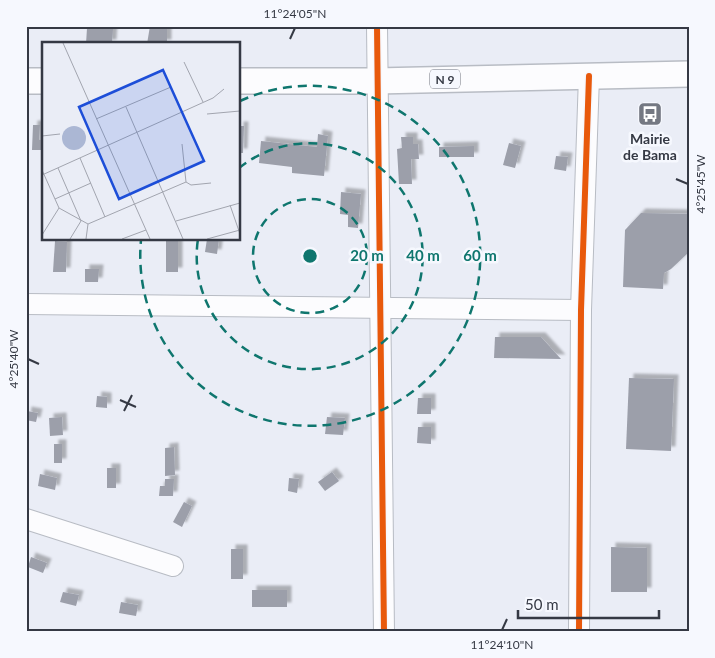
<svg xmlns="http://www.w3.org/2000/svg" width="715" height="658" font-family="Lato,sans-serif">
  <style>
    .building { fill: #9c9faa; filter: url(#shadow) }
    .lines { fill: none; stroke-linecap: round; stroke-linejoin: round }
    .minor-casing { stroke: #b8bcc4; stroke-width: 22 }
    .major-casing { stroke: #b8bcc4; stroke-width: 28 }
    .minor { stroke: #fcfcfe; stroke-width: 20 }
    .major { stroke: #fcfcfe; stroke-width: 25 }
    .cycleway-casing { stroke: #f6f8fe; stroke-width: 9 }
    .cycleway { stroke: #e8590c; stroke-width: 6 }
    .ticks { fill: none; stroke: #353944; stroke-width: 2 }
    .ring { fill: none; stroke: #0f766e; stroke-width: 2.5; stroke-dasharray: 9 6 }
    .labels { text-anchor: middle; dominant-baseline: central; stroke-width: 5; stroke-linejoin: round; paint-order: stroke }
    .shield { fill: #f6f8fe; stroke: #6f727c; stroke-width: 1 }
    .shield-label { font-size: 12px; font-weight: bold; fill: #353944 }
    .poi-label { font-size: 14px; font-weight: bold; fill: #353944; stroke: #f6f8fe }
    .inset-road { fill: none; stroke: #a2a5af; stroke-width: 1 }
    .view { fill: #1d4ed8; fill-opacity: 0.15; stroke: #1d4ed8; stroke-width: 2.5 }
    .inset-edge { fill: none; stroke: #353944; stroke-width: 2.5 }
    .centre { fill: #0f766e; stroke: #f6f8fe; stroke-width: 2.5 }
    .ring-label { font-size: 15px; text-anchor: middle; font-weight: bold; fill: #0f766e; stroke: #f6f8fe; stroke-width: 5; stroke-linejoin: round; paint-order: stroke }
    .neatline { fill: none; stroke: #353944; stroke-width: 2 }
    .ticks-label { font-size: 12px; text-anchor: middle; fill: #353944 }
  </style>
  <defs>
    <filter id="shadow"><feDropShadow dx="4.5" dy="-4.5" stdDeviation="1" flood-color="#0004"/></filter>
  </defs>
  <rect width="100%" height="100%" fill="#eaedf6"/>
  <!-- building -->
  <g class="building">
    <polygon points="150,26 167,26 167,44 147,44"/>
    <polygon points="87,28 113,29 112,44 86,44"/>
    <polygon points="33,125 40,125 39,140 44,140 44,150 32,150"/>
    <polygon points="239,126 244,126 243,153 239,153"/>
    <polygon points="318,134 328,136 324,176 292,173 292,167 259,163 261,141 317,147"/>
    <polygon points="401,137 413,137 413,144 418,144 419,159 411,159 412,184 399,184 397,149 402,148"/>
    <polygon points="509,143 521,146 515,168 503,165"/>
    <polygon points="474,146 474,157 439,157 439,147"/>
    <polygon points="556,156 568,157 566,171 554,169"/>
    <polygon points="341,192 361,194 358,228 348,227 348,215 340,214"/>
    <polygon points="641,213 689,214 689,252 671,269 664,273 663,289 623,287 625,230"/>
    <rect x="166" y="239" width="12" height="33"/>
    <polygon points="207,239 219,239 217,254 205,252"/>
    <polygon points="55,241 67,242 66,272 53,272"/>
    <polygon points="85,269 99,269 98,282 85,282"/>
    <polygon points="495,337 541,337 561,359 494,358"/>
    <polygon points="629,378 674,379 671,451 626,449"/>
    <polygon points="97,396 107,397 107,408 96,407"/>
    <polygon points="418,398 431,398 431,414 417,414"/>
    <polygon points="27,411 38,413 36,422 26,420"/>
    <polygon points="62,417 63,435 50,436 49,418"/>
    <polygon points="327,417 345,418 343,435 325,434"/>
    <polygon points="418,427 431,427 431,444 417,443"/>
    <rect x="54" y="444" width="8" height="19"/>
    <polygon points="174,447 175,475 165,476 165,448"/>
    <rect x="107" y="468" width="9" height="20"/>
    <polygon points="332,472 339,481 325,491 318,482"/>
    <polygon points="40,474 57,478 55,490 38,486"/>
    <polygon points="289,478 299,479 297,493 288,491"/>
    <polygon points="165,479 174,479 173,496 159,496 160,486 165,486"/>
    <polygon points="184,502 192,506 182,527 173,522"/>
    <polygon points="611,547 647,548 647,592 611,592"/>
    <rect x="231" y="549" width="12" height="30"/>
    <polygon points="31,557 47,563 43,573 28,567"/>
    <rect x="252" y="590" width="35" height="17"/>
    <polygon points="63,592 79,595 76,606 60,602"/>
    <polygon points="121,602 138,605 136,616 119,613"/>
  </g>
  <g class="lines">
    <defs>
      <g id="minor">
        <polyline points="377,26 384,632"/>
        <polyline points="26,304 581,310"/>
        <polyline points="26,519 173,566"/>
        <polyline points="579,632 581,310 589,76"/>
      </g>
      <g id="major">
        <polyline points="26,81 44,81"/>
        <polyline points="239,81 376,81 689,74"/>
      </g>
    </defs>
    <!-- minor casing -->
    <use href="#minor" class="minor-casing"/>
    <!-- major casing -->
    <use href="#major" class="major-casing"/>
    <!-- minor -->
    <use href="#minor" class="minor"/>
    <!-- major -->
    <use href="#major" class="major"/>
    <defs>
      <g id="cycleway">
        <polyline points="377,26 384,632"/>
        <polyline points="579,632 581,310 589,76"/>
      </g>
    </defs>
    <!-- cycleway casing -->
    <use href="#cycleway" class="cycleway-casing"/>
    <!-- cycleway -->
    <use href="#cycleway" class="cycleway"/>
  </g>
  <!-- ticks -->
  <path class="ticks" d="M290 39 295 28M676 179 688 184M28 359 39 364M120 400 136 407M124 411 132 395M502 630 507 619"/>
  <!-- distance rings -->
  <g class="ring">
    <circle cx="310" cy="256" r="57"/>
    <path d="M239 168A113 113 0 1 1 198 239"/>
    <path d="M240 101A170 170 0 1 1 141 240"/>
  </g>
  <!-- icons -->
  <defs>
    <symbol id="bus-square" viewBox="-11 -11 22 22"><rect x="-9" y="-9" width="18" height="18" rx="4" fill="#747882" stroke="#f6f8fe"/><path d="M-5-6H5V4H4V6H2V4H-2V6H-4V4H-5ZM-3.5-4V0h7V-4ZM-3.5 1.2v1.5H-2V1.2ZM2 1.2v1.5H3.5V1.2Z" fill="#fff"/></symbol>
  </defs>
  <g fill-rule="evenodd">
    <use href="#bus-square" x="636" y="100" width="28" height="28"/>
  </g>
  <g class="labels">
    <!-- shield labels -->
    <rect class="shield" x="430" y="69.5" width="30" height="19" rx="4"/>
    <g class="shield-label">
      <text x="445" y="79">N 9</text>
    </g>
    <!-- poi labels -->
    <g class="poi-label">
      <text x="650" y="138">Mairie<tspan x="650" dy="16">de Bama</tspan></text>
    </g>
  </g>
  <!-- overview -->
  <g transform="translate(42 42)">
    <rect width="198" height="198" fill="#eaedf6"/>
    <path d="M20 96a12 12 0 1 1 24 0a12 12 0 1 1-24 0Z" fill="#abb7d4"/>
    <path class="inset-road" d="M21 1 108 197M142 20 161 60M84 65 141 197M165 72 198 69M54 77 129 45M0 94 18 92M140 102 144 140 149 143 169 141M38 116 63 175M16 126 39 179 28 197M0 128 17 166 46 182M0 133 171 56 182 47M13 157 49 141M188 163 198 192M134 179 198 161M46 182 144 140M0 193 17 166M44 197 46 182M80 197 104 188M165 197 198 188"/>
    <path class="view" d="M121 28 162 119 77 157 37 65Z"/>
    <rect width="198" height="198" class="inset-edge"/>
  </g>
  <circle cx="310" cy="256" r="8" class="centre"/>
  <g class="ring-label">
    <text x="367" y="261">20 m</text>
    <text x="423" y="261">40 m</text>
    <text x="480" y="261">60 m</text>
  </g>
  <!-- border -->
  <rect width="715" height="658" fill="none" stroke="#f6f8fe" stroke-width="55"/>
  <!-- scale -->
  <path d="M518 610v8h141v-8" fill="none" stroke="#353944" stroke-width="2.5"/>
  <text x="525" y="610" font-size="15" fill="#353944" stroke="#f6f8fe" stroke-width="4" paint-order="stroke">50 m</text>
  <rect x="28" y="28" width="660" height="602" class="neatline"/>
  <g class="ticks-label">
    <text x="295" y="18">11°24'05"N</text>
    <text transform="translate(701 184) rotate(-90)" y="4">4°25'45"W</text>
    <text transform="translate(14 359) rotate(-90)" y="4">4°25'40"W</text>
    <text x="502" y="649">11°24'10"N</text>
  </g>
</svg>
